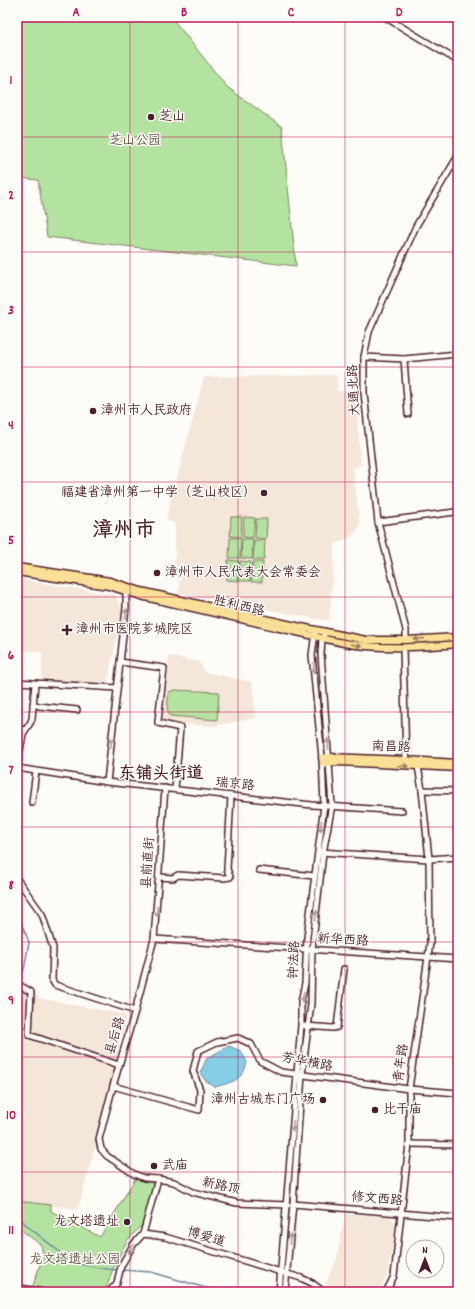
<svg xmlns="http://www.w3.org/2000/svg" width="475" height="1309" font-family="Dekko,'LXGW WenKai TC',sans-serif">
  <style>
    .built { fill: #f4e6d8 }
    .green { fill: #b4e2a0; stroke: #7f8066 }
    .water { fill: #85cee5; stroke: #6d889b }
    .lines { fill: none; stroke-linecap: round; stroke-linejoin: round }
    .stream { stroke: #6d889b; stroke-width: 1.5 }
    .minor-casing { stroke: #4a1f2b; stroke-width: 8 }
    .major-casing { stroke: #4a1f2b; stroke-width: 9 }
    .minor { stroke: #fdfcf7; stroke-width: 5 }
    .major { stroke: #fadf96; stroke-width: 6 }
    .oneway { fill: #ac999b }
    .oneway2 { fill: #a27f60 }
    .grid { fill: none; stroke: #c2185b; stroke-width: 1; stroke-opacity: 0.55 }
    .poi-dot { fill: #4a1f2b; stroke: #fdfcf7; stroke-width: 1.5 }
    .labels { text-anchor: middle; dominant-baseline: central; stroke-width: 3; stroke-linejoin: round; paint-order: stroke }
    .poi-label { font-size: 13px; fill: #4a1f2b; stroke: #fdfcf7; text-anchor: start }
    .park-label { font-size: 13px; fill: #645048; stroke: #fdfcf7 }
    .street-label { font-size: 13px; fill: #4a1f2b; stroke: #fdfcf7 }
    .district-label { font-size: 17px; font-weight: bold; fill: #4a1f2b; stroke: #fdfcf7 }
    .town-label { font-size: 21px; font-weight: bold; fill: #4a1f2b; stroke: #fdfcf7 }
    .neatline { fill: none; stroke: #c2185b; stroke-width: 1.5 }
    .grid-label { font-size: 13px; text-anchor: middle; font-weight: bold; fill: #c2185b }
  </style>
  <rect width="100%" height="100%" fill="#fdfcf7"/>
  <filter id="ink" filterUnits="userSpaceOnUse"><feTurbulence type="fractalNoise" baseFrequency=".025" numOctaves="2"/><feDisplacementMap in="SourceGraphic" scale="8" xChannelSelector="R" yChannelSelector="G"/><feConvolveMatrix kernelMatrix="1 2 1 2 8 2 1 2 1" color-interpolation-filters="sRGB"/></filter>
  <g filter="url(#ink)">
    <!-- built -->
    <g class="built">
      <polygon points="337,375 337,391 355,391 361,465 353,468 360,526 351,537 335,544 329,621 178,593 183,568 175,565 175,524 166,519 204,377"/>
      <polygon points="17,579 115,595 122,609 107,684 42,681 42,652 17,650"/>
      <polygon points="169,656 199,662 205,672 252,682 256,718 213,726 160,722"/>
      <polygon points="17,921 21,959 17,964"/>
      <polygon points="27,981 39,998 126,1015 93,1155 78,1209 18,1201 17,1199 17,991"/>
      <polygon points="345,1214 389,1216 396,1223 387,1275 379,1292 332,1292 324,1287 336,1262"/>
    </g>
    <!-- green -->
    <g class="green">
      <polygon points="17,17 171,17 227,87 282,127 296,266 47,237 38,180 19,178 18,152 17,151"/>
      <polygon points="231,517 242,517 241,537 230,536"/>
      <polygon points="244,517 255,518 253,538 243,537"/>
      <polygon points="256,519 267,519 266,539 255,538"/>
      <polygon points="230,538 241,538 240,558 229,558"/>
      <polygon points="242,539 253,539 252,559 241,558"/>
      <polygon points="254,540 265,540 264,560 253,560"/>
      <polygon points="228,560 239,561 238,581 227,580"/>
      <polygon points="240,561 251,562 250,581 239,581"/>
      <polygon points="253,562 263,562 262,582 251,582"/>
      <polygon points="175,690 219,692 217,720 170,716 167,709 169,692"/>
      <polygon points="135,1179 155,1184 142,1225 127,1241 115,1264 106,1288 101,1292 62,1292 32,1288 43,1256 41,1245 17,1227 17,1201 51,1205 51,1211 100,1237"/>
    </g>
    <!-- water -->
    <path class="water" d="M229 1046 241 1051 247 1062C243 1081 232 1082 215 1087L205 1080 200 1073 207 1058Z"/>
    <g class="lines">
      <!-- stream -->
      <g class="stream">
        <polyline points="17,915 20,920 29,942 24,970 17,979"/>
        <path d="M17 1214 26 1225 61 1253C69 1265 104 1269 118 1270"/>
        <polyline points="122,1270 151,1272 220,1292"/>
      </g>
      <defs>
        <g id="minor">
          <polyline points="385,17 458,61"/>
          <polyline points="364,357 404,359 458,354"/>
          <polyline points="404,359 408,414"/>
          <polyline points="378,522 455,512 458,513"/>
          <polyline points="406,640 406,630 378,522 364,393 364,357 369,332 416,226 458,156"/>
          <polyline points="403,648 406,760"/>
          <polyline points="120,662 164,668 158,721 158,723 180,728 175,789"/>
          <polyline points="17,682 117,688"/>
          <path d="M35 683 32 719C30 725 26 728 23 734L17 768 107 782 312 805 402 811"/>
          <polyline points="33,704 39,706 77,710"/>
          <polyline points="17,728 25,730"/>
          <polyline points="107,782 126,608 126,588"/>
          <polyline points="165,788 154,939 135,1011 113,1086 99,1139 101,1149 107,1156 134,1174 144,1178 158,1179 174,1182 193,1192 237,1203 288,1205"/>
          <polyline points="422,790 458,791"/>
          <polyline points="32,802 36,771"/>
          <polyline points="320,852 429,859 458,857"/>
          <polyline points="259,870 314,876"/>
          <polyline points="159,877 173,878 178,875 224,878 230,877 227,869 231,796"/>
          <polyline points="17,879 42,914 53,948 52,980 55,985 135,1011"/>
          <polyline points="154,939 458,959"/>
          <polyline points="17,984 31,992 29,1035 119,1065"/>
          <polyline points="305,1026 333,1028 337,1027 344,969"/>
          <polyline points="113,1086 199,1110 200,1090 193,1071 198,1051 217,1042 238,1038 251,1044 260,1061 281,1072 409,1089 458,1093"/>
          <polyline points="409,1144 458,1145"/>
          <polyline points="293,1204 458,1218"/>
          <polyline points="143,1234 165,1237 301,1278 312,1283 324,1292"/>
          <polyline points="109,1292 117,1283 121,1266 133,1245 143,1234 158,1179"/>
          <polyline points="279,1292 301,1025 301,1002 305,983 307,937 324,805 322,758 312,655 315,633"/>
          <polyline points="285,1292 293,1204 302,1075 311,1004 312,950 323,853 332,805 321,654 322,639 324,635"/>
          <polyline points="386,1292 394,1276 409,1144 409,1089 430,943 429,859 422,790 418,766"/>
        </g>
        <g id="major">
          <polyline points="17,567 110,581 141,591 301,627 366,640 406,640 458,637"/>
          <path d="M17 572 109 586 141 596 314 636C324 639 334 641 344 643 383 650 419 647 458 644"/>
          <polyline points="322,758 329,757 406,760 458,763"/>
          <polyline points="323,763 339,762 458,768"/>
          <polyline points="17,1288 41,1292"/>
        </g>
      </defs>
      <!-- minor casing -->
      <use href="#minor" class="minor-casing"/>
      <!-- major casing -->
      <use href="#major" class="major-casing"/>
      <!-- minor -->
      <use href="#minor" class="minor"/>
      <!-- major -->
      <use href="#major" class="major"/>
    </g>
    <!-- one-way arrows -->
    <defs><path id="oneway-solid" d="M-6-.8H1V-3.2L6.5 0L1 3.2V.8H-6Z"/></defs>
    <g class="oneway">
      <use href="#oneway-solid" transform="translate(126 614) rotate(-83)"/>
      <use href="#oneway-solid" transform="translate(314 668) rotate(85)"/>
      <use href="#oneway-solid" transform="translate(111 743) rotate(-84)"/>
      <use href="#oneway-solid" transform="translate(328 744) rotate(-95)"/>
      <use href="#oneway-solid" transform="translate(321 826) rotate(98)"/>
      <use href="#oneway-solid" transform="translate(157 911) rotate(94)"/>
      <use href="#oneway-solid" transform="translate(316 915) rotate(-83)"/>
      <use href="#oneway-solid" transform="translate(303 997) rotate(100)"/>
      <use href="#oneway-solid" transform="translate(293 1126) rotate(94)"/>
      <use href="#oneway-solid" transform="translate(290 1239) rotate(-85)"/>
      <use href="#oneway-solid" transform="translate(131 1249) rotate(121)"/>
    </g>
    <g class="oneway2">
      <use href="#oneway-solid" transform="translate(419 639) rotate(176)"/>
      <use href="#oneway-solid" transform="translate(356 645) rotate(11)"/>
      <use href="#oneway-solid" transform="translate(403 766) rotate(3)"/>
    </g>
  </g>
  <!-- grid -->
  <path class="grid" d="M130 17V1292M238 17V1292M345 17V1292M17 137H458M17 252H458M17 367H458M17 482H458M17 597H458M17 712H458M17 827H458M17 942H458M17 1057H458M17 1172H458"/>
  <!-- markers -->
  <g class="poi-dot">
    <circle cx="151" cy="117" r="4"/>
    <circle cx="93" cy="411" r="4"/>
    <circle cx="264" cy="493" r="4"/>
    <circle cx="157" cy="573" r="4"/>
    <path d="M65 624h4v4h4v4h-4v4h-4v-4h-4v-4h4z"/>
    <circle cx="323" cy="1100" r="4"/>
    <circle cx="375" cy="1110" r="4"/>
    <circle cx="154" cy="1166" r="4"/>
    <circle cx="127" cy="1222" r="4"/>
  </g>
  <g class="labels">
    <!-- poi labels -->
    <g class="poi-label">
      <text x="159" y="117">芝山</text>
      <text x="101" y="411">漳州市人民政府</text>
      <text x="256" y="493" text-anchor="end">福建省漳州第一中学（芝山校区）</text>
      <text x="165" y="573">漳州市人民代表大会常委会</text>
      <text x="76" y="630">漳州市医院芗城院区</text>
      <text x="315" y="1100" text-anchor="end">漳州古城东门广场</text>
      <text x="383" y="1110">比干庙</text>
      <text x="162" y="1166">武庙</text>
      <text x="119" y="1222" text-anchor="end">龙文塔遗址</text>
    </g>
    <!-- park labels -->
    <g class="park-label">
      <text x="135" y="141">芝山公园</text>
      <text x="75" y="1260">龙文塔遗址公园</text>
    </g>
    <!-- street labels -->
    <g class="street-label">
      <text transform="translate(355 390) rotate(-93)">大通北路</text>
      <text transform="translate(239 607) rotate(13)">胜利西路</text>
      <text transform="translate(391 748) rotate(2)">南昌路</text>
      <text transform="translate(235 785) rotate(6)">瑞京路</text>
      <text transform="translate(149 863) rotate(-86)">县前直街</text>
      <text transform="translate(343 941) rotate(3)">新华西路</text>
      <text transform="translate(295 960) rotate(-87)">钟法路</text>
      <text transform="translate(116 1036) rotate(-73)">县后路</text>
      <text transform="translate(307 1063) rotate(11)">芳华横路</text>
      <text transform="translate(402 1063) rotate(-82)">青年路</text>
      <text transform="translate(221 1187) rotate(12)">新路顶</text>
      <text transform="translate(377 1200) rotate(5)">修文西路</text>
      <text transform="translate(206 1238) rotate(17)">博爱道</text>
    </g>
    <!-- district labels -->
    <g class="district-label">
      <text x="161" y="775">东铺头街道</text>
    </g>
    <!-- town labels -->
    <g class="town-label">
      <text x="124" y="532">漳州市</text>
    </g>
  </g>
  <!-- margin -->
  <rect width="475" height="1309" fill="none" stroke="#fdfcf7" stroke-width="44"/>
  <!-- north arrow -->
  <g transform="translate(425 1259)"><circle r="19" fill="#fdfcf7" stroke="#b5a4a5"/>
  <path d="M0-3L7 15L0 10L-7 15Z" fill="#4a1f2b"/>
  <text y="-6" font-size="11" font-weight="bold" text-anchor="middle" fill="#4a1f2b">N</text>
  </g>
  <rect x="22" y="22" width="431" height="1265" class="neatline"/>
  <g class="grid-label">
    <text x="76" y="16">A</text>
    <text x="184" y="16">B</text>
    <text x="291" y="16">C</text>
    <text x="399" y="16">D</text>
    <text x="11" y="84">1</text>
    <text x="11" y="199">2</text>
    <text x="11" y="314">3</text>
    <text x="11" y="429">4</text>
    <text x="11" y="544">5</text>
    <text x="11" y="659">6</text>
    <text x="11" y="774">7</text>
    <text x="11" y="889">8</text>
    <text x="11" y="1004">9</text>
    <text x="11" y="1119">10</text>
    <text x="11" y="1234">11</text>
  </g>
</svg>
